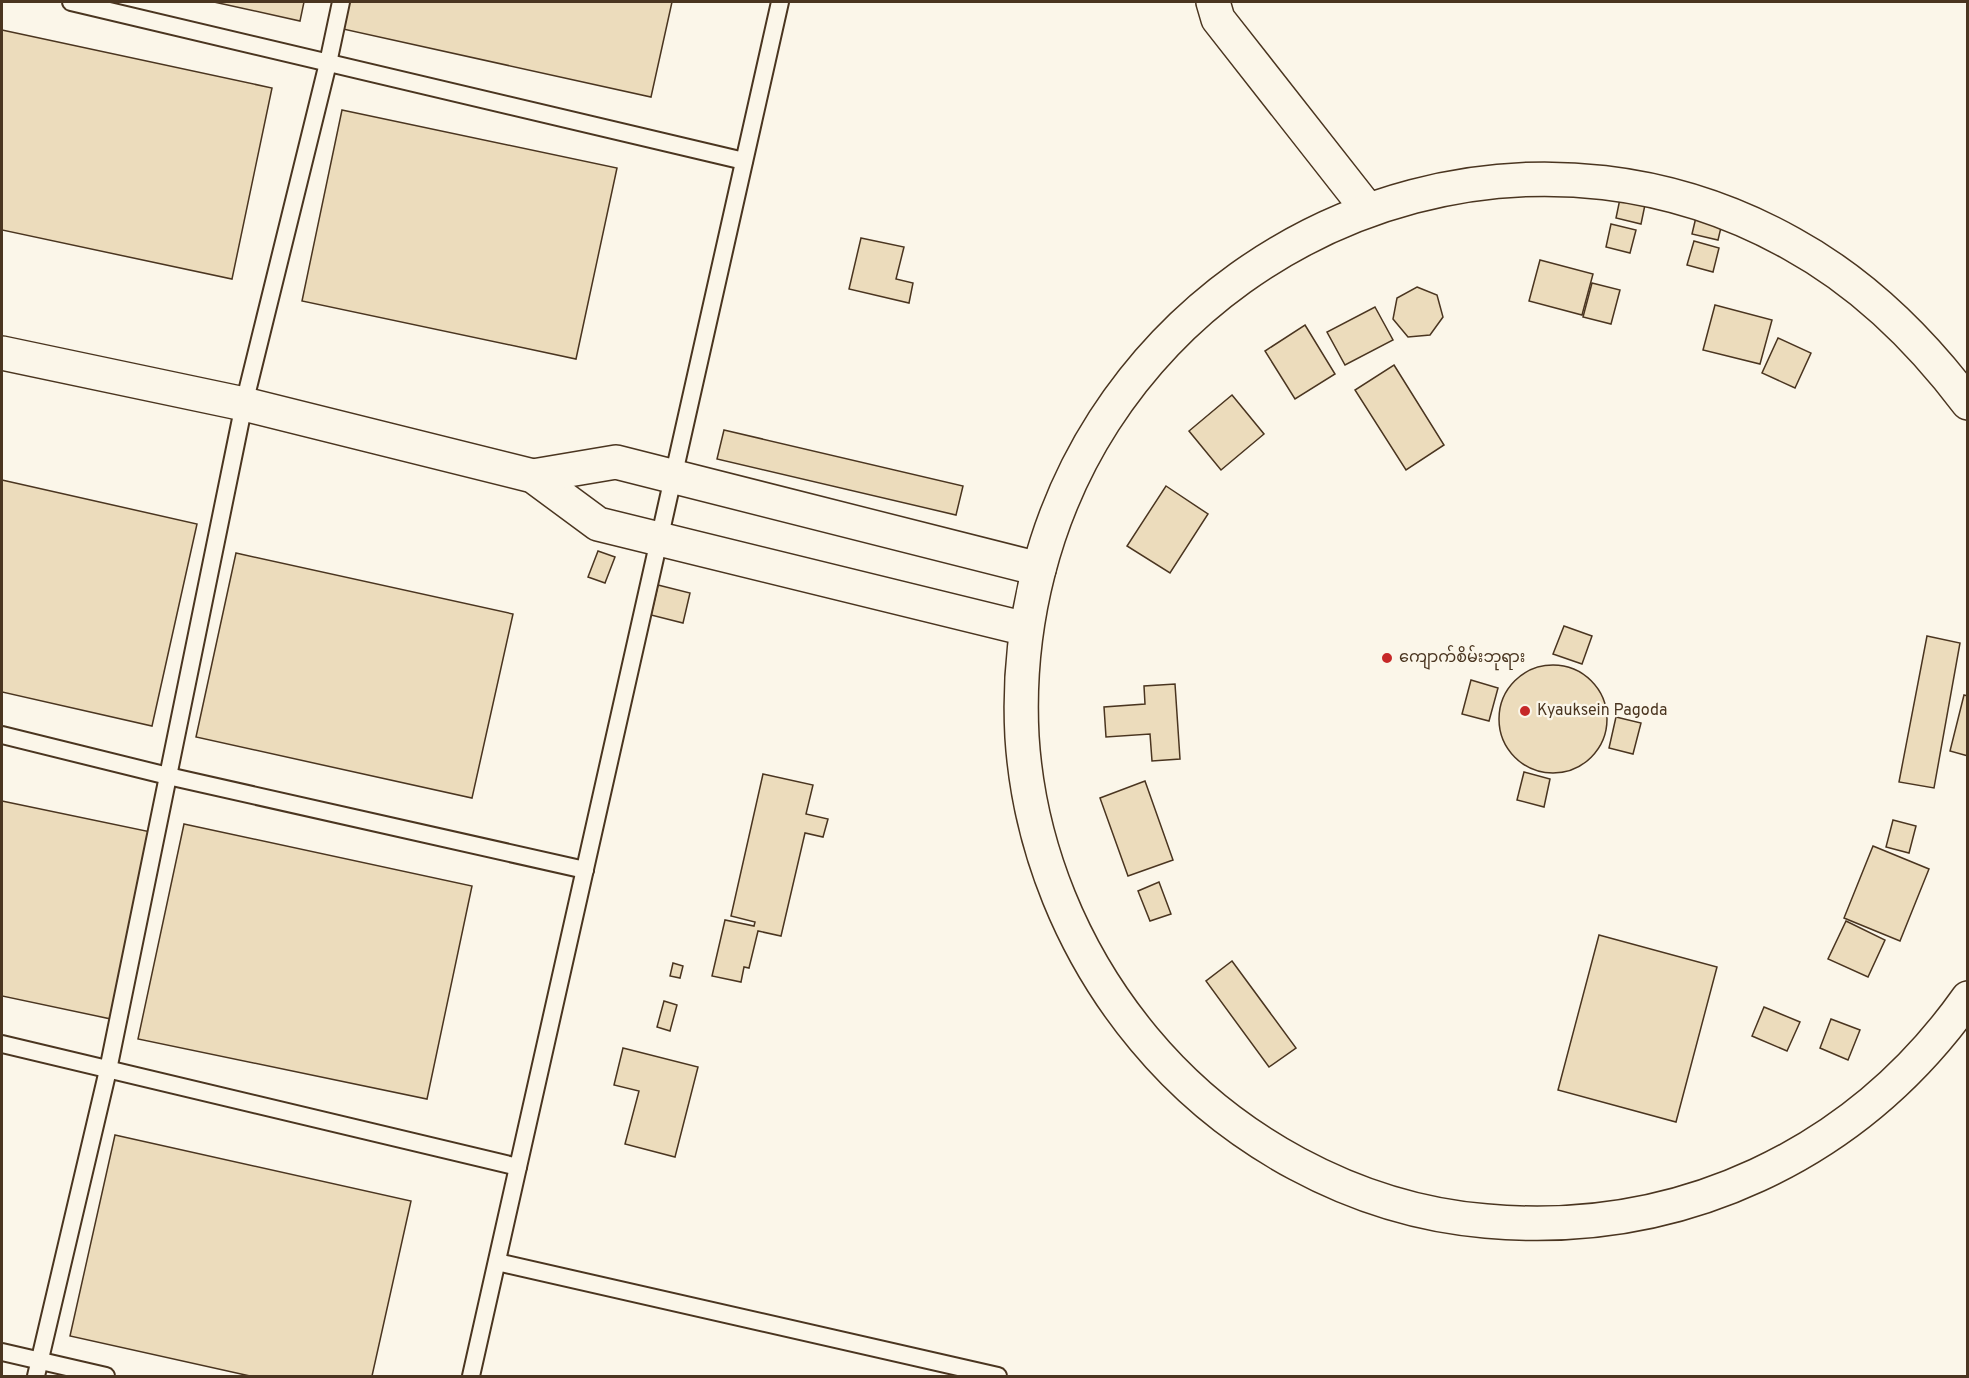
<svg xmlns="http://www.w3.org/2000/svg" width="1969" height="1378" font-family="Overpass,'Noto Sans Myanmar',sans-serif">
  <style>
    .building { fill: #ecdcbc; stroke: #4a3520; stroke-width: 1.5 }
    .lines { fill: none; stroke-linecap: round; stroke-linejoin: round }
    .lane-casing { stroke: #4a3520; stroke-width: 20 }
    .street-casing { stroke: #4a3520; stroke-width: 36 }
    .secondary-casing { stroke: #4a3520; stroke-width: 36 }
    .lane { stroke: #fbf6e9; stroke-width: 16 }
    .street { stroke: #fbf6e9; stroke-width: 33 }
    .secondary { stroke: #fbf6e9; stroke-width: 33 }
    .poi-dot { fill: #c62828; stroke: #fbf6e9; stroke-width: 2 }
    .labels { text-anchor: middle; dominant-baseline: central; stroke-width: 4.5; stroke-linejoin: round; paint-order: stroke }
    .poi-label { font-size: 16px; fill: #4a3520; stroke: #fbf6e9; text-anchor: start }
  </style>
  <rect width="100%" height="100%" fill="#fbf6e9"/>
  <!-- building -->
  <g class="building">
    <polygon points="214,2 304,2 300,21"/>
    <polygon points="349,2 672,2 651,97 343,29"/>
    <polygon points="2,30 272,88 232,279 2,230"/>
    <polygon points="342,110 617,168 576,359 302,301"/>
    <polygon points="1621,194 1646,200 1641,224 1616,218"/>
    <polygon points="1697,213 1723,219 1718,240 1692,234"/>
    <polygon points="1611,224 1636,230 1630,253 1606,247"/>
    <polygon points="861,238 904,247 896,279 913,283 909,303 849,289"/>
    <polygon points="1694,241 1719,248 1713,272 1687,265"/>
    <polygon points="1540,260 1593,274 1582,315 1529,301"/>
    <polygon points="1592,283 1620,290 1611,324 1583,317"/>
    <polygon points="1417,287 1437,295 1443,317 1430,335 1408,337 1393,319 1397,298"/>
    <polygon points="1715,305 1772,320 1760,364 1703,350"/>
    <polygon points="1375,307 1393,340 1345,365 1327,332"/>
    <polygon points="1305,325 1335,374 1295,399 1265,351"/>
    <polygon points="1778,338 1811,353 1795,388 1762,373"/>
    <polygon points="1394,365 1444,445 1406,470 1355,390"/>
    <polygon points="1232,395 1264,434 1221,470 1189,431"/>
    <polygon points="724,430 963,486 956,515 717,459"/>
    <polygon points="2,480 197,524 152,726 2,692"/>
    <polygon points="1166,486 1208,514 1170,573 1127,546"/>
    <polygon points="598,551 615,557 605,583 588,577"/>
    <polygon points="236,553 513,614 472,798 196,737"/>
    <polygon points="658,585 690,593 683,623 651,615"/>
    <polygon points="1564,626 1592,636 1582,664 1553,654"/>
    <polygon points="1927,636 1960,643 1934,788 1899,782"/>
    <circle cx="1553" cy="719" r="54"/>
    <polygon points="1471,680 1498,688 1489,721 1462,714"/>
    <polygon points="1175,684 1180,759 1152,761 1150,734 1106,737 1104,707 1145,704 1144,686"/>
    <polygon points="1964,695 1968,696 1968,756 1950,751"/>
    <polygon points="1616,717 1641,723 1633,754 1609,748"/>
    <polygon points="1524,772 1550,779 1544,807 1517,800"/>
    <polygon points="763,774 813,785 806,814 828,819 823,837 805,833 781,936 758,931 749,968 744,967 741,982 712,976 725,920 754,926 755,922 731,916"/>
    <polygon points="1145,781 1173,860 1128,876 1100,798"/>
    <polygon points="2,801 151,832 111,1019 2,996"/>
    <polygon points="1893,820 1916,826 1909,853 1886,847"/>
    <polygon points="184,824 472,886 427,1099 138,1039"/>
    <polygon points="1873,846 1929,869 1900,941 1844,918"/>
    <polygon points="1159,882 1171,914 1150,921 1138,891"/>
    <polygon points="1846,921 1885,940 1868,977 1828,959"/>
    <polygon points="1599,935 1717,967 1676,1122 1558,1090"/>
    <polygon points="1232,961 1296,1048 1269,1067 1206,981"/>
    <polygon points="673,963 683,966 680,978 670,976"/>
    <polygon points="664,1001 677,1005 670,1031 657,1027"/>
    <polygon points="1764,1007 1800,1022 1787,1051 1752,1036"/>
    <polygon points="1831,1019 1860,1030 1848,1060 1820,1048"/>
    <polygon points="623,1048 698,1067 675,1157 625,1144 639,1091 614,1085"/>
    <polygon points="115,1135 411,1201 372,1376 250,1376 70,1336"/>
  </g>
  <g class="lines">
    <defs>
      <g id="lane">
        <polyline points="71,2 744,161"/>
        <polyline points="2,735 168,776 585,870"/>
        <polyline points="2,1044 518,1167"/>
        <polyline points="497,1262 998,1376"/>
        <polyline points="2,1352 106,1376"/>
        <polyline points="36,1376 108,1070 244,404 328,63 341,2"/>
        <polyline points="471,1376 780,2"/>
      </g>
      <g id="street">
        <polyline points="1213,2 1218,19 1368,210"/>
        <path d="M1968 403C1919 338 1863 283 1792 244 1552 109 1252 193 1104 421 1044 514 1016 626 1022 737 1029 847 1073 954 1144 1039 1228 1140 1354 1210 1486 1221 1679 1238 1856 1156 1968 998"/>
      </g>
      <g id="secondary">
        <polyline points="2,353 244,404 533,476 598,524 1026,629"/>
        <polyline points="533,476 616,462 1039,569"/>
      </g>
    </defs>
    <!-- lane casing -->
    <use href="#lane" class="lane-casing"/>
    <!-- street casing -->
    <use href="#street" class="street-casing"/>
    <!-- secondary casing -->
    <use href="#secondary" class="secondary-casing"/>
    <!-- lane -->
    <use href="#lane" class="lane"/>
    <!-- street -->
    <use href="#street" class="street"/>
    <!-- secondary -->
    <use href="#secondary" class="secondary"/>
  </g>
  <!-- markers -->
  <g class="poi-dot">
    <circle cx="1387" cy="658" r="6"/>
    <circle cx="1525" cy="711" r="6"/>
  </g>
  <g class="labels">
    <!-- poi labels -->
    <g class="poi-label">
      <text x="1399" y="658">ကျောက်စိမ်းဘုရား</text>
      <text x="1537" y="711">Kyauksein Pagoda</text>
    </g>
  </g>
  <!-- border -->
  <rect width="1969" height="1378" fill="none" stroke="#4a3520" stroke-width="6"/>
</svg>
